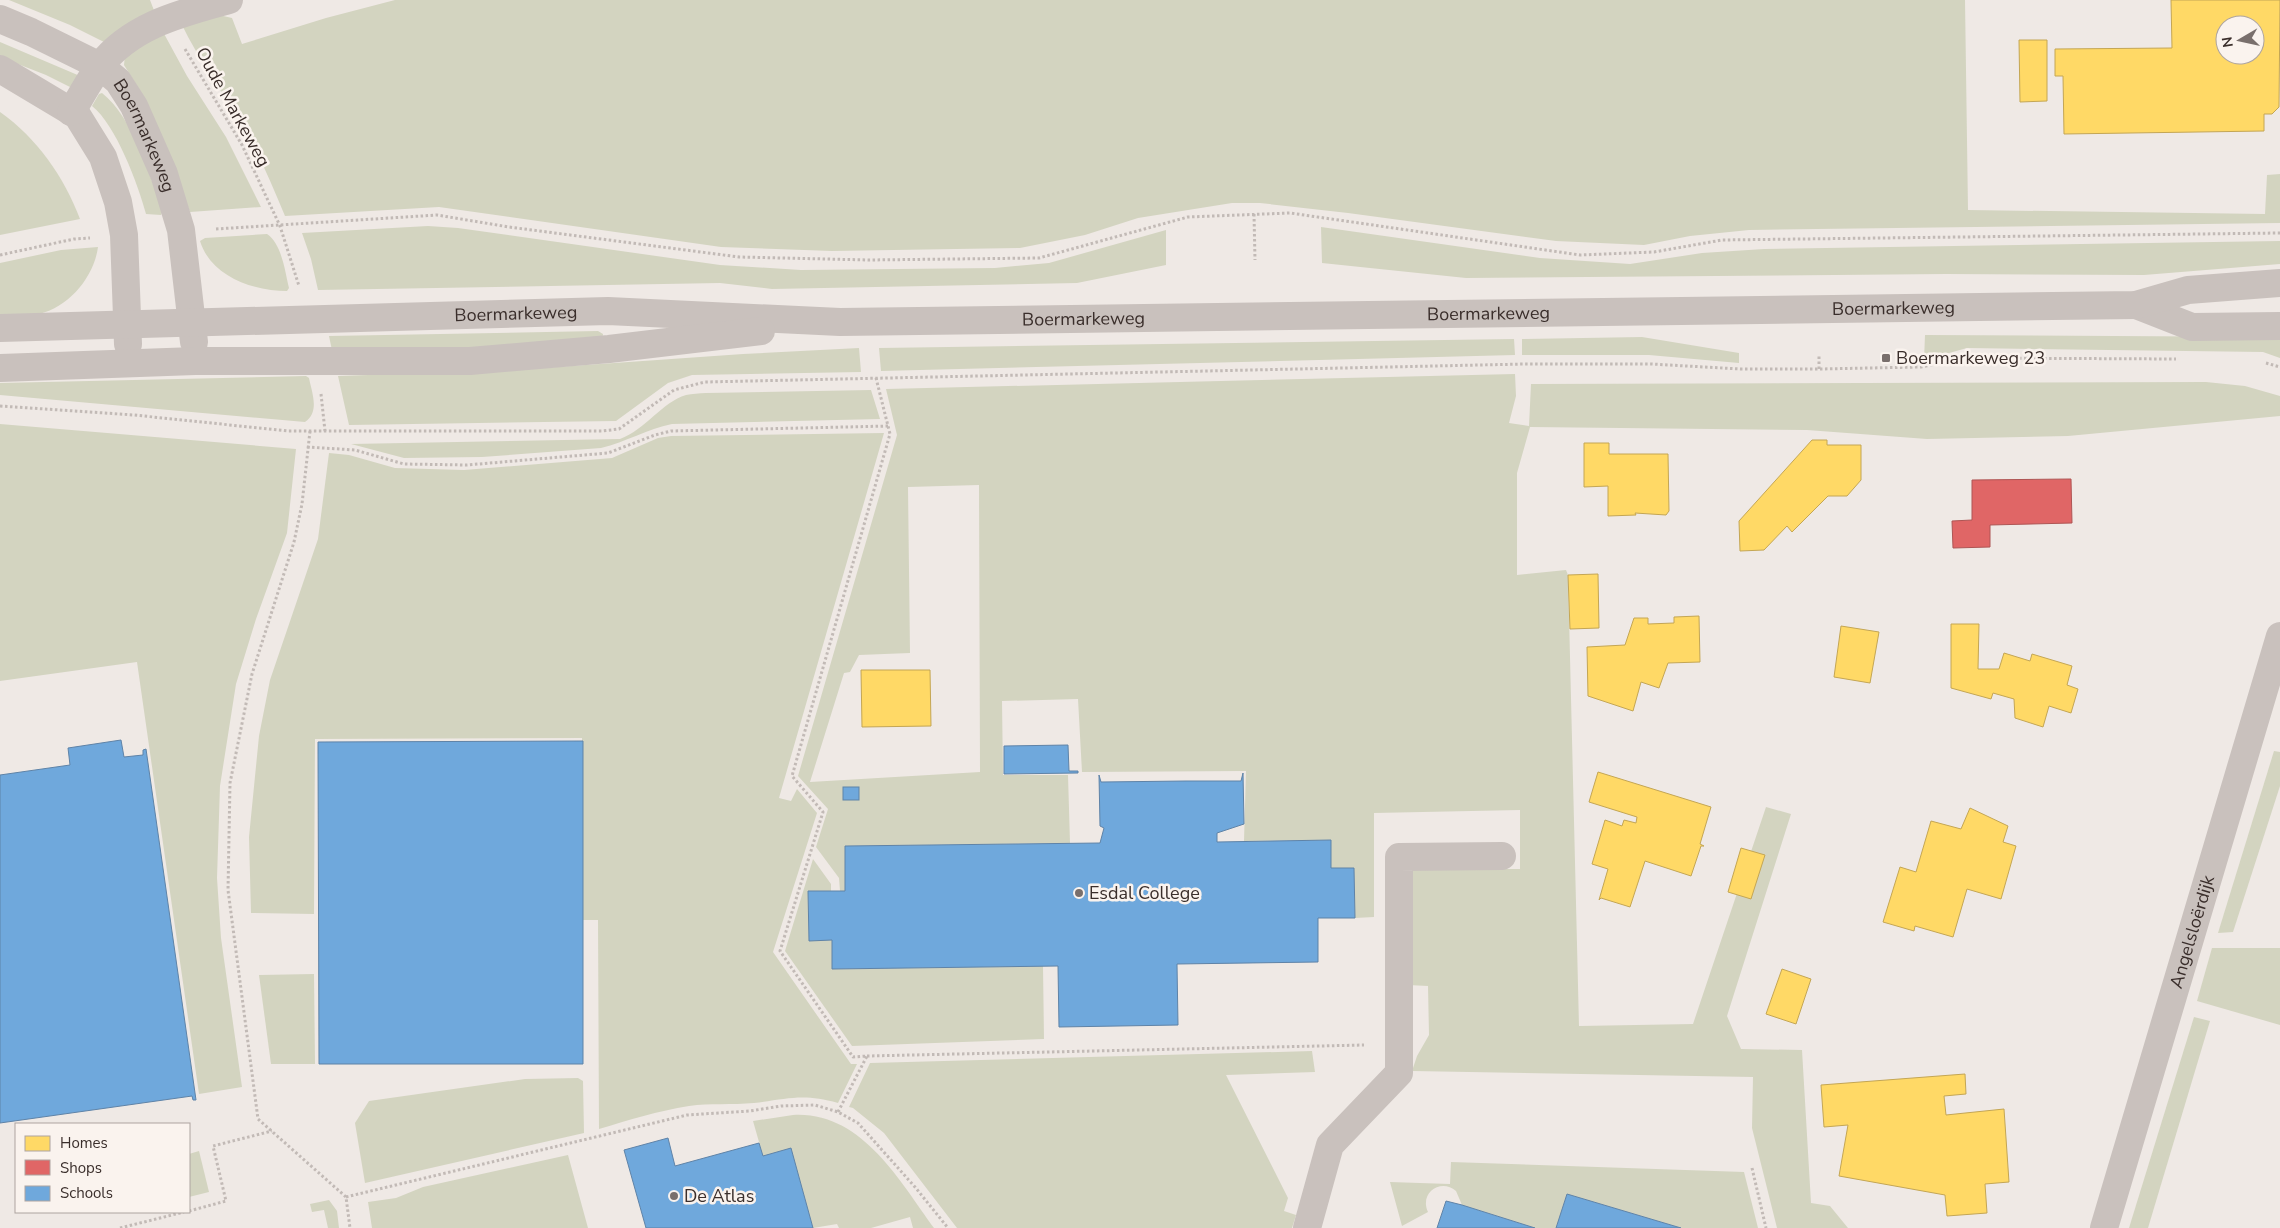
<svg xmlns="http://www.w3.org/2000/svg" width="2280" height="1228" font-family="'Nunito Sans',sans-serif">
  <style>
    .green { fill: #d3d4c0; fill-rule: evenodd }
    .homes { fill: #ffd966; stroke: #c4a654; fill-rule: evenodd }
    .shops { fill: #e06666; stroke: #ae5554 }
    .schools { fill: #6fa8dc; stroke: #5f83a7 }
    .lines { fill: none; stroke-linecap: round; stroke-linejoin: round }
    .path { stroke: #c2bab6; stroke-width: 3; stroke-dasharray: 2.5 2.5; stroke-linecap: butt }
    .minor { stroke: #c9c1bd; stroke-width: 28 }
    .poi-dot { fill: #796f6c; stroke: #faf3ee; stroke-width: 2 }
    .labels { text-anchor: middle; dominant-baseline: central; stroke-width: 5; stroke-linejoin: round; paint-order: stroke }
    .street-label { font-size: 18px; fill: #3a2e2b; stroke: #faf3ee }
    .poi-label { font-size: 18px; fill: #3a2e2b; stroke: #faf3ee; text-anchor: start }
  </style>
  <rect width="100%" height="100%" fill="#efe9e5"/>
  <!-- green -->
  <g class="green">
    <polygon points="9,0 150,0 155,13 104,42 70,25"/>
    <path d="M395 0H1965L1968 210 2265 214 2267 175 2280 174V223L1749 230 1690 236 1644 245 1556 241 1348 213 1260 203H1232L1138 218 1085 235 1020 248 832 251 721 247 439 207 285 216C271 182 257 149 238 118 219 87 198 58 182 25L219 15 232 18 242 44 326 18Z"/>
    <polygon points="162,30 187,76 226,137 261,207 190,212 144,97 124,65 125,55"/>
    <polygon points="0,42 80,76 72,88 46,75 0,57"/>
    <path d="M102 93C133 117 149 175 163 211L161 215 146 214C138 184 116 125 92 106L99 94Z"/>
    <path d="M0 112C37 138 64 177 80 219L0 235Z"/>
    <polygon points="428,226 458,228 720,265 801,270 995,268 1049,263 1166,230 1166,265 1077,283 772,289 720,283 318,290 311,259 302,233"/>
    <polygon points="1321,227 1540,258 1630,264 1702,253 1764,249 2280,241 2280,264 2144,275 1946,274 1466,278 1322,263"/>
    <path d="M267 234C282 244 285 272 289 288L287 291C254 291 211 277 200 241L205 238Z"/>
    <path d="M98 247C94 277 69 307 39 314 27 317 13 318 0 320V263L61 250Z"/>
    <polygon points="598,331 603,334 602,341 333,355 329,336"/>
    <polygon points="1925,335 2280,337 2280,358 2263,352 1967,348 1924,360"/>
    <polygon points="1642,337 1739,353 1739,363 1649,355 1522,355 1522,339"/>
    <polygon points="1514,339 1515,355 881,371 879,348"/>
    <polygon points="859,348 861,372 692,375 668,383 616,421 349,425 338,376 514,370 743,354"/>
    <path d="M1515 374 1516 396 1509 423 1529 426 1531 384 2206 382 2245 386 2280 396V416L2068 436 1927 439 1807 430 1530 427 1517 473V575L1566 570 1568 575 1579 1026 1693 1024 1766 807 1791 814 1727 1016 1741 1049 1802 1050 1811 1203 1830 1206 1848 1228H1777L1752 1128 1753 1077 1412 1071 1417 1056 1429 1035 1428 986 1408 985 1412 869H1520V810L1374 813V917L1355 918 1354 869 1331 868 1330 840 1244 841 1246 771 1082 772 1078 699 1002 701 1003 775H1068L1070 843 845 846V891H840L839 878 816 847 828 809 798 776 897 435 886 389ZM979 485 980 772 810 782 844 673 850 672 859 655 910 653 908 487Z"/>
    <path d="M306 376 309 378C312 393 320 412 305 422L0 395V383Z"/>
    <path d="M871 390 880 419 672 424C647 429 626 442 601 448L482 457 404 458 351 444 620 439C645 430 662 402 686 395 692 394 699 393 706 393Z"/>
    <polygon points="0,424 296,449 287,533 256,619 236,684 220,786 217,878 221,938 242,1087 199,1094 137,662 0,681"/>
    <path d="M884 433 779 798 791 801 797 789 817 813 773 952 851 1064H857L838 1103C803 1093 788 1099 754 1103 732 1105 710 1103 689 1106 658 1111 629 1120 599 1129L598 920H583L582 738 315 739 314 914 251 913 249 837 259 736 270 680 318 539 329 453 349 455 395 468 464 470 612 458 658 438 671 436Z"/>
    <polygon points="2274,751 2280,752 2280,786 2233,932 2218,933"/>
    <polygon points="813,859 831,884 831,891 808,891 809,940 832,940 832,969 1043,966 1044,1039 852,1046 785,951"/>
    <polygon points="2212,948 2280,948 2280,1025 2197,1001"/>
    <polygon points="314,974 315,1064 271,1064 259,975"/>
    <polygon points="2194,1017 2210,1021 2148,1228 2129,1228"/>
    <polygon points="1312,1051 1315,1072 1226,1075 1288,1198 1284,1211 1296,1215 1292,1228 957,1228 884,1133 853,1108 849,1107 870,1063"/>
    <polygon points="578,1078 583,1081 584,1133 365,1183 355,1123 369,1101 525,1079"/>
    <path d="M793 1115C861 1111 899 1180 934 1228H913L910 1217 871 1228H839L837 1224 813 1228 791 1149 763 1156 753 1121Z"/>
    <polygon points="199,1151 209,1192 189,1197 189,1154"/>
    <polygon points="568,1155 588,1228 372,1228 368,1202 396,1198 423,1187"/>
    <path d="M1451 1162 1744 1172 1758 1228H1681L1567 1194 1556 1228H1535L1462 1205 1456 1191C1441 1178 1419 1193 1428 1212L1402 1226 1390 1182 1450 1184Z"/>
    <polygon points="329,1200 337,1211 339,1228 328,1228 324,1210 312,1212 310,1204"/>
  </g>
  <!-- homes -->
  <g class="homes">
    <path d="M2171 0H2280L2279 107 2272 114H2264V131L2064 134 2063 76H2055V49L2172 48ZM2225 25H2255V55H2225Z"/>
    <polygon points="2019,40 2047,40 2047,101 2020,102"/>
    <polygon points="1812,440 1827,440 1827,445 1861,445 1861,480 1847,496 1828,496 1792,532 1787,526 1764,550 1740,551 1739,521"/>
    <polygon points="1584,443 1609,443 1609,454 1668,454 1669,511 1666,515 1635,513 1636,515 1608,516 1608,486 1584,487"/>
    <polygon points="1598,574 1599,628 1570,629 1568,575"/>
    <polygon points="1699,616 1700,662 1668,663 1659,688 1641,682 1633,711 1588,696 1587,647 1625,645 1634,618 1648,618 1648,624 1674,623 1674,617"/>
    <polygon points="1951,624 1979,624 1978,669 1999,669 2004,653 2030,661 2032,654 2072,666 2067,685 2078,689 2071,713 2049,706 2043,727 2015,718 2014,699 1993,693 1991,699 1951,688"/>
    <polygon points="1841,626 1879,632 1870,683 1834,677"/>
    <polygon points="861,670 930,670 931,726 862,727"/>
    <polygon points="1598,772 1711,807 1700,844 1704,846 1701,846 1691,876 1645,861 1630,907 1601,898 1599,900 1608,869 1592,864 1605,820 1622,826 1624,820 1636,823 1637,817 1589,802"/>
    <polygon points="1970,808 2008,826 2003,842 2016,846 2001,899 1967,889 1953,937 1915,926 1914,931 1883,922 1900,867 1916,872 1931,821 1961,829"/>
    <polygon points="1741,848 1765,855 1751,899 1728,892"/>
    <polygon points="1782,969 1811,979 1796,1024 1766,1014"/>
    <polygon points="1965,1074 1966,1094 1944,1096 1946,1115 2004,1109 2009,1182 1985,1184 1987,1213 1947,1216 1945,1195 1839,1176 1848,1125 1824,1127 1821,1085"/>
  </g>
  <!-- shops -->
  <polygon class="shops" points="2071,479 2072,523 1990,525 1990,547 1953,548 1952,521 1972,520 1972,480"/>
  <!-- schools -->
  <g class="schools">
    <polygon points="121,740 124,757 143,755 143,750 146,749 196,1100 193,1100 192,1096 0,1123 0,775 70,765 68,748"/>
    <polygon points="583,741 583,1064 319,1064 318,742"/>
    <polygon points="1068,745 1069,771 1078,771 1078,773 1004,774 1004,746"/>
    <polygon points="1243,773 1244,824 1217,833 1217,842 1331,840 1331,868 1354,868 1355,918 1318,918 1318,962 1177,964 1178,1025 1059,1027 1058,966 832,969 832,940 809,941 808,891 845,891 845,846 1100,843 1104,828 1100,826 1099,775 1101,782 1186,781 1241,781"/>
    <rect x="843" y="787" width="16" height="13"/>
    <polygon points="668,1138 675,1166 759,1143 763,1156 791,1148 813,1228 646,1228 624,1150"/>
    <polygon points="1567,1194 1681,1228 1556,1228"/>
    <polygon points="1446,1201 1462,1205 1535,1228 1437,1228"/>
  </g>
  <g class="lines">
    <!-- path -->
    <g class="path">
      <polyline points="185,49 242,145 280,226 299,286"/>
      <polyline points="1254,214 1255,260"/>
      <polyline points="216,229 437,215 509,227 739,257 869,260 1039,258 1188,217 1290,213 1580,255 1654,252 1722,240 2280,233"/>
      <polyline points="0,255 74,239 90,238"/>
      <polyline points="2266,363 2280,367"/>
      <polyline points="1819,369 1819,355"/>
      <polyline points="321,394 325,431"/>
      <polyline points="0,406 134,415 288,431 602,431 619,429 674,390 705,382 1525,364 1651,364 1740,369 1819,369 1921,367 1966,358 2176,359"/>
      <polyline points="310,431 302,504 294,542 252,674 230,783 228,890 258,1119 346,1197 350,1228"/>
      <polyline points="307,447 355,450 404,464 467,465 608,453 655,435 671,431 889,426"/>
      <polyline points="867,1056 1364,1045"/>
      <polyline points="838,1112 867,1056 853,1057 780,951 823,812 792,776 890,434 876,378"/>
      <polyline points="1752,1168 1766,1228"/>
      <polyline points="346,1197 687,1115 750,1111 781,1106 815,1105 838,1112 858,1123 915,1187 948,1228"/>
      <polyline points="189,1211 226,1201 213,1146 272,1131"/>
      <polyline points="120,1228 184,1212"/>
    </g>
    <!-- minor -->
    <g class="minor">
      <path id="s1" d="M0 19 31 32 100 66 118 81 134 106 164 174 181 230 194 342"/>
      <polyline points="0,69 77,115 103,157 118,202 124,235 128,344"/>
      <path d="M71 112C81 97 89 80 100 66 131 25 182 13 229 0"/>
      <polyline points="2136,305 2192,327 2280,326"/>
      <path id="s2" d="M0 328 608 311 840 322 2136 305 2188 290 2280 283"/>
      <polyline points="0,368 195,361 470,361 609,349 761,331"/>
      <polyline points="1307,1228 1330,1145 1399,1073 1399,857 1502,856"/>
      <path id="s3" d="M2104 1228 2280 636"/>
    </g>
  </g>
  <!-- markers -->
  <g class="poi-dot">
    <rect x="1881" y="353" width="10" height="10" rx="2.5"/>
    <circle cx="1079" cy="893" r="5"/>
    <circle cx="674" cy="1196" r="5"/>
  </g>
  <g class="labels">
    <!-- street labels -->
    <g class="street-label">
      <text transform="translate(233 107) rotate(61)">Oude Markeweg</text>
      <text stroke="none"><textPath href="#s1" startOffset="195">Boermarkeweg</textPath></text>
      <text stroke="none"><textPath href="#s2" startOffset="1894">Boermarkeweg</textPath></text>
      <text stroke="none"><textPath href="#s2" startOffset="516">Boermarkeweg</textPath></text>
      <text stroke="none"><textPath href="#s2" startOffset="1489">Boermarkeweg</textPath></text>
      <text stroke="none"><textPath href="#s2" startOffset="1084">Boermarkeweg</textPath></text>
      <text stroke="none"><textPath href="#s3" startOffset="309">Angelsloërdijk</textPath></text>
    </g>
    <!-- poi labels -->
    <g class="poi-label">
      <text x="1896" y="358">Boermarkeweg 23</text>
      <text x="1089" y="893">Esdal College</text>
      <text x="684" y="1196">De Atlas</text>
    </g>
  </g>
  <!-- legend -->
  <rect x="15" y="1123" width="175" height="90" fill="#faf3ee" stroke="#ada4a0"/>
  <rect x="25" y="1136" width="25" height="15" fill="#ffd966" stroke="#ada4a0"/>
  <text x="60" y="1148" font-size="15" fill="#3a2e2b">Homes</text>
  <rect x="25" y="1160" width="25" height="15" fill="#e06666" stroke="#ada4a0"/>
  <text x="60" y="1173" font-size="15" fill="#3a2e2b">Shops</text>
  <rect x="25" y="1186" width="25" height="15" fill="#6fa8dc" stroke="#ada4a0"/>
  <text x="60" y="1198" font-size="15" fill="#3a2e2b">Schools</text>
  <!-- north arrow -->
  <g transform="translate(2240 40) rotate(261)"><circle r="24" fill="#faf3ee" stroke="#ada4a0"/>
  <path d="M0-4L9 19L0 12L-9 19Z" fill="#796f6c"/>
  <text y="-8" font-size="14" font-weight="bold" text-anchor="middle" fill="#3a2e2b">N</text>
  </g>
</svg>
